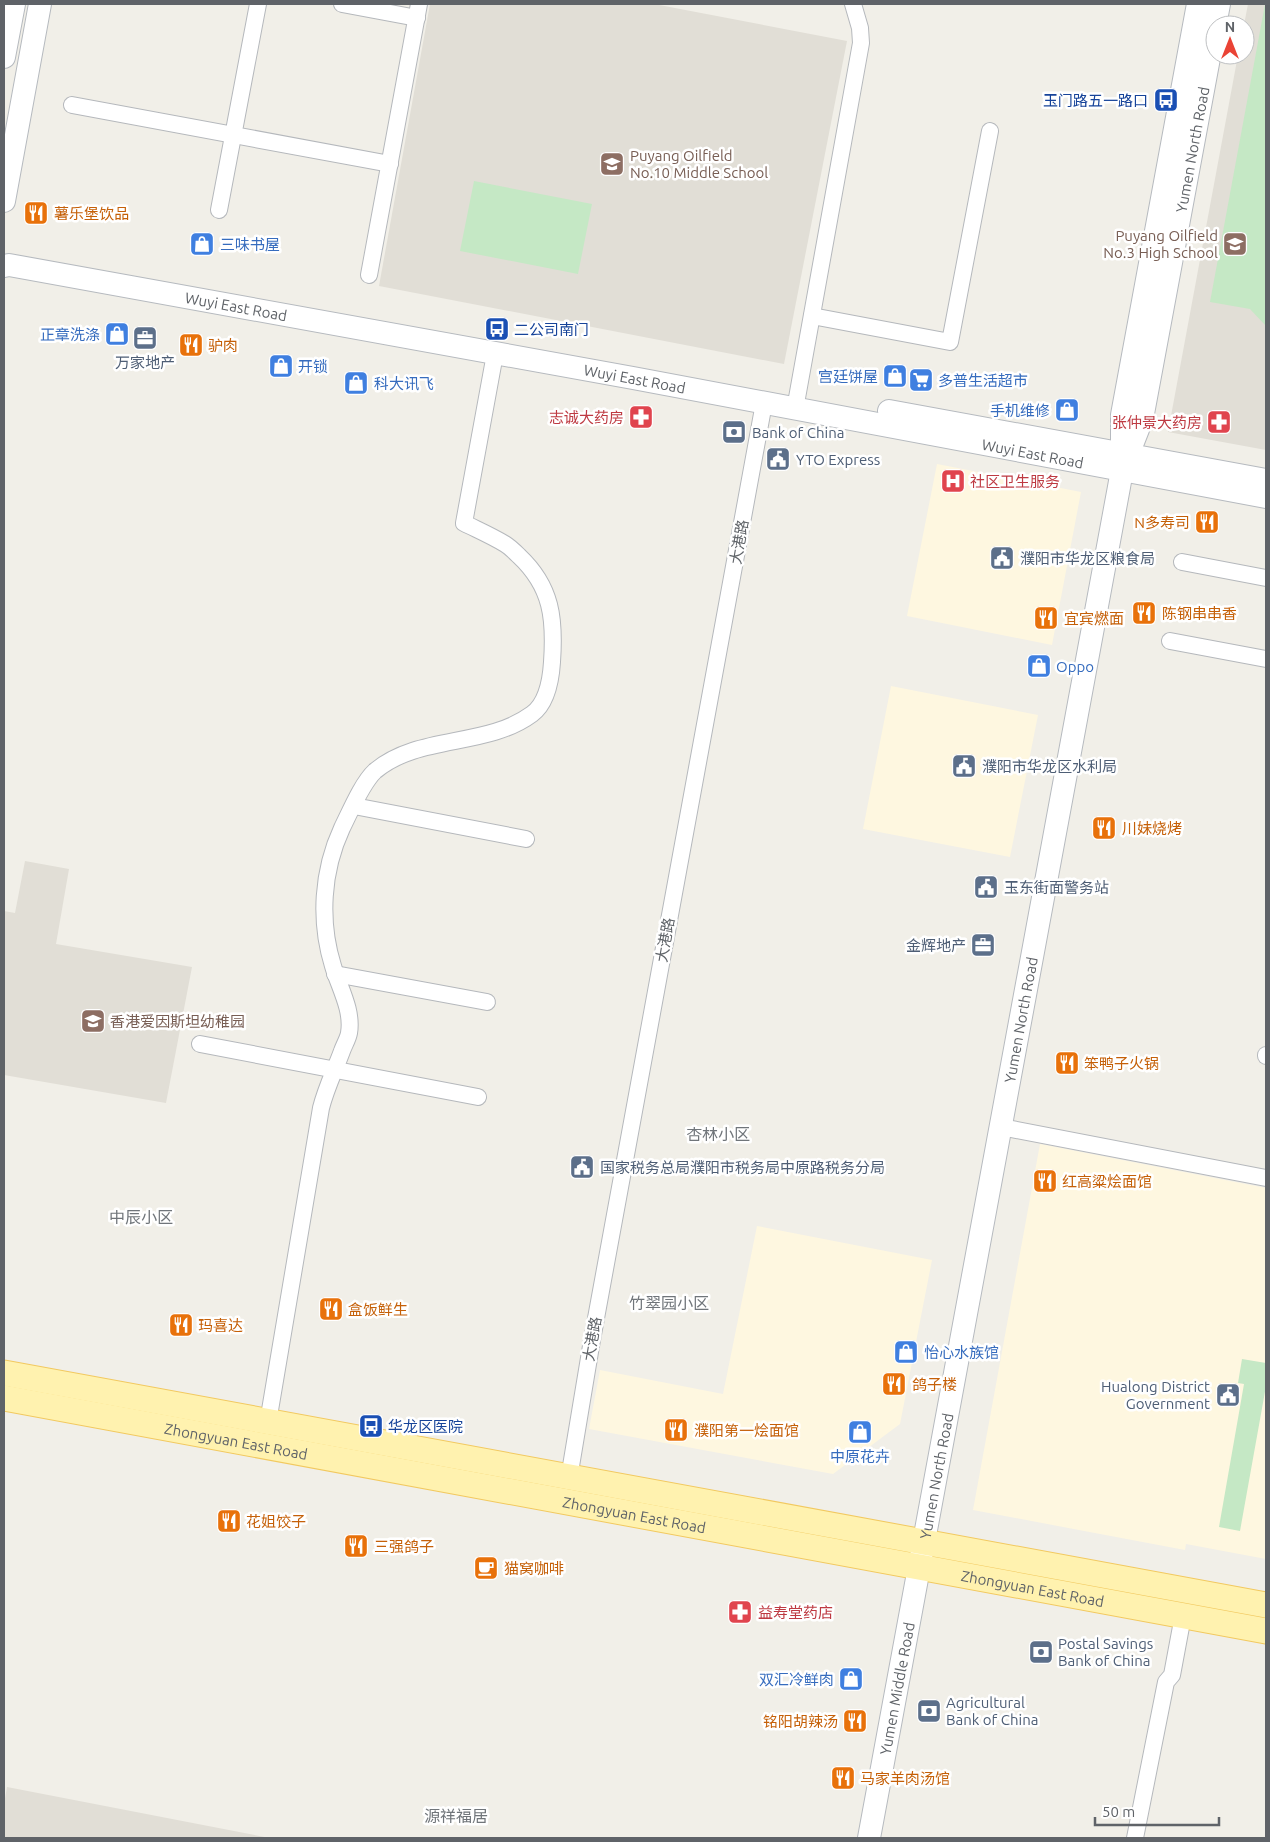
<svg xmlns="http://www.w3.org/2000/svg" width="1270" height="1842" font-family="Ubuntu,'Noto Sans SC',sans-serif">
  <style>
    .commercial { fill: #fef7e0 }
    .education { fill: #e1ded6 }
    .green { fill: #c5e8c5 }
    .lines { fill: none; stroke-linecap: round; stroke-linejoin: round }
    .street-casing { stroke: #b5b8bc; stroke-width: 18 }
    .secondary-casing { stroke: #b6babf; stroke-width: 24 }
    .primary-casing { stroke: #f2c960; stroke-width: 27 }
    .street { stroke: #fff; stroke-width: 16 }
    .secondary { stroke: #fff; stroke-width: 22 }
    .primary { stroke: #fff2af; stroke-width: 25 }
    .labels { text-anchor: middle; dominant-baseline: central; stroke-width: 5; stroke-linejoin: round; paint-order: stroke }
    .transit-label { font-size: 15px; fill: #164399; stroke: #fff; text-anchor: start }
    .street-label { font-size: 15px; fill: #5f6368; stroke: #fff }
    .education-label { font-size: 15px; fill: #785e54; stroke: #fff; text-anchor: start }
    .food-label { font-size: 15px; fill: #c56008; stroke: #fff; text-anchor: start }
    .shop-label { font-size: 15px; fill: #366cbe; stroke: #fff; text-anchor: start }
    .service-label { font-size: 15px; fill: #4e5e75; stroke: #fff; text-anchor: start }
    .health-label { font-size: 15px; fill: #be3a42; stroke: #fff; text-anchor: end }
    .neighbourhood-label { font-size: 16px; fill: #70757a; stroke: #fff }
  </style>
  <rect width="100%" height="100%" fill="#f1efe8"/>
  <!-- commercial -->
  <g class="commercial">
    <polygon points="937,464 1081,492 1052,645 907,616"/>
    <polygon points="891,686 1038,715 1010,857 863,829"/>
    <polygon points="1040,1144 1266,1188 1266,1559 1186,1544 1185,1550 973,1510"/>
    <polygon points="757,1226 932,1260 900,1424 833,1474 589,1429 600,1370 723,1394"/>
  </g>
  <!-- education -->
  <g class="education">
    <polygon points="430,4 654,4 847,41 784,364 379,286"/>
    <polygon points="1248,4 1266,4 1266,450 1168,432 1238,55 1245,55 1245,25 1244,25"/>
    <polygon points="25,861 69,869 56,944 192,967 166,1103 4,1075 4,911 15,913"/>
    <polygon points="7,1787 270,1838 4,1838 4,1804"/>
  </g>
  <!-- green -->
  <g class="green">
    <polygon points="1265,4 1266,4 1266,326 1250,309 1210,302"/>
    <polygon points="474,181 592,204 578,274 460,251"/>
    <polygon points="1242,1359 1266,1363 1266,1386 1240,1531 1219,1527 1244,1384 1238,1383"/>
  </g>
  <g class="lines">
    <defs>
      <g id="street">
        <polyline points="342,4 417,18"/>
        <polyline points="72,105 390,164"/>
        <polyline points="219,210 258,4"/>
        <polyline points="369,275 419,4"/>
        <polyline points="812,316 950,342 990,131"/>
        <polyline points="795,409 861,43 860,28 853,4"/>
        <polyline points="1182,562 1266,578"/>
        <polyline points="1170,641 1266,659"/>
        <polyline points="354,806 526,839"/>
        <polyline points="335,974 487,1002"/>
        <polyline points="200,1044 478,1097"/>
        <polyline points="1266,1055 1266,1056"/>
        <polyline points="1001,1127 1266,1178"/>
        <path d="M268 1422 321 1108C326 1088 335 1070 342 1051 344 1045 348 1039 349 1033 353 1010 339 987 333 966 319 921 322 871 342 828 350 812 362 783 375 771 419 734 486 748 532 714 547 703 551 678 552 662 555 619 552 587 519 556 515 552 510 547 505 544 492 536 478 530 464 523L495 354"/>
        <polyline points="569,1478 592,1340 764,403"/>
        <polyline points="1135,1838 1166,1682 1172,1675 1183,1616"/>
      </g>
      <g id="secondary">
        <polyline points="4,57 14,4"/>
        <polyline points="4,201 40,4"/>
        <path id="s1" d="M4 266 9 265 633 378 1266 497"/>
        <polyline points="889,411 1266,480"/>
        <polyline points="1122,454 1122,415 1198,4"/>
        <path id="s2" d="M869 1838 1119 487 1122 470 1142 419 1219 4"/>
      </g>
      <g id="primary">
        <polyline points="4,1373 1266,1605"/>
        <path id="s3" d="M4 1398 1266 1631"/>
      </g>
    </defs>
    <!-- street casing -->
    <use href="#street" class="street-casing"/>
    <!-- secondary casing -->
    <use href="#secondary" class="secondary-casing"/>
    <!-- primary casing -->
    <use href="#primary" class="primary-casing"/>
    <!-- street -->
    <use href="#street" class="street"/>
    <!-- secondary -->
    <use href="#secondary" class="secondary"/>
    <!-- primary -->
    <use href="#primary" class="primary"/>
  </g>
  <!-- icons -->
  <defs>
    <symbol id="bus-square" viewBox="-11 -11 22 22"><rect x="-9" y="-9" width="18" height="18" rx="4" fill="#1a4fb4" stroke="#fff"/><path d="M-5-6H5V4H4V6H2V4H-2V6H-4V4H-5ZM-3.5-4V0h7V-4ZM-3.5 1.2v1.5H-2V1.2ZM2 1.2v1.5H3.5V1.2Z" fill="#fff"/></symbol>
    <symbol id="school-square" viewBox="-11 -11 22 22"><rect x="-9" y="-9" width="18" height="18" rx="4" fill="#8d6e63" stroke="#fff"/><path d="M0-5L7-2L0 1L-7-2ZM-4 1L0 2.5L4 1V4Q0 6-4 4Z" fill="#fff"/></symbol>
    <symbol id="restaurant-square" viewBox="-11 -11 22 22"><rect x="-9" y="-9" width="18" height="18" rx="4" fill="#e8710a" stroke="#fff"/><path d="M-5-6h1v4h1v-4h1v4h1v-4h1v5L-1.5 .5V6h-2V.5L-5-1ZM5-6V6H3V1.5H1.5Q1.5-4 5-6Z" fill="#fff"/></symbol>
    <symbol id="shop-square" viewBox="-11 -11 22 22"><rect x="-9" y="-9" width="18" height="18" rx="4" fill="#3f7fe0" stroke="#fff"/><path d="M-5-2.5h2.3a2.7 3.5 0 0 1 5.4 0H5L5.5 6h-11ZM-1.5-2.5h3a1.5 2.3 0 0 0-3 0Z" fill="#fff"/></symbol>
    <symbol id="office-square" viewBox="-11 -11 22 22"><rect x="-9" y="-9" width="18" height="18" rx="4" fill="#5c6f8a" stroke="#fff"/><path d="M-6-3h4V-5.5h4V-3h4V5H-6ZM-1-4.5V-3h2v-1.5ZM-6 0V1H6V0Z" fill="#fff"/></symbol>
    <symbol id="supermarket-square" viewBox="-11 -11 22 22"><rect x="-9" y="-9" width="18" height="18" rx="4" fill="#3f7fe0" stroke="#fff"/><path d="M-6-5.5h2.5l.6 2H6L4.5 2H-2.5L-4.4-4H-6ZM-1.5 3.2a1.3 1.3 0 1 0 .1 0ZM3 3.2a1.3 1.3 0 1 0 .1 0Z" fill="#fff"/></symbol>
    <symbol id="pharmacy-square" viewBox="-11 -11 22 22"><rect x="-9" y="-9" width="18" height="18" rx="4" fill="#e0444e" stroke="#fff"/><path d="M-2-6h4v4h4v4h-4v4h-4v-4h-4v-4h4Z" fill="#fff"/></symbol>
    <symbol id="bank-square" viewBox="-11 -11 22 22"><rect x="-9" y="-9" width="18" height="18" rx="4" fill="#5c6f8a" stroke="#fff"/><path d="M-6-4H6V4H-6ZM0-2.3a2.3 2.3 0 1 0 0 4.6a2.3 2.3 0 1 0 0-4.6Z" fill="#fff"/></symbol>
    <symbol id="civic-square" viewBox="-11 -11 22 22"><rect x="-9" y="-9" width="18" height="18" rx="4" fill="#5c6f8a" stroke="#fff"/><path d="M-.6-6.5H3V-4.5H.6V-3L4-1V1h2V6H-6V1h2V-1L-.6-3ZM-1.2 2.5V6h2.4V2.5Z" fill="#fff"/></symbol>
    <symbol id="hospital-square" viewBox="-11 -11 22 22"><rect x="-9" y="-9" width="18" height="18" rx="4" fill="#e0444e" stroke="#fff"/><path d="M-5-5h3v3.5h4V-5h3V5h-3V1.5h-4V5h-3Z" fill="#fff"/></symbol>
    <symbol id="cafe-square" viewBox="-11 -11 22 22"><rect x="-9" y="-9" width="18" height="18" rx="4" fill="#e8710a" stroke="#fff"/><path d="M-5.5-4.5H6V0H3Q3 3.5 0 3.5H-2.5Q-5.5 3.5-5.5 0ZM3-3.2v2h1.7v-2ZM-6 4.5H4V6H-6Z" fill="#fff"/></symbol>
  </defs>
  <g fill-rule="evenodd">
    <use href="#bus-square" x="1152" y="86" width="28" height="28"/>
    <use href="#school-square" x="598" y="150" width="28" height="28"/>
    <use href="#restaurant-square" x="22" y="199" width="28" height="28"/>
    <use href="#shop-square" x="188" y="230" width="28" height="28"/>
    <use href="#school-square" x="1221" y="230" width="28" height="28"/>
    <use href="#bus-square" x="483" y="315" width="28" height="28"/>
    <use href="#shop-square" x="103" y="320" width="28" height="28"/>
    <use href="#office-square" x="131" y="324" width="28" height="28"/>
    <use href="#restaurant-square" x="177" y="331" width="28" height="28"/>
    <use href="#shop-square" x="267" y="352" width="28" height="28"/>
    <use href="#shop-square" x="881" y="362" width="28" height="28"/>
    <use href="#supermarket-square" x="907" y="366" width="28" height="28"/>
    <use href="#shop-square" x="342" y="369" width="28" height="28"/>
    <use href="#shop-square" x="1053" y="396" width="28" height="28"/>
    <use href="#pharmacy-square" x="627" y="403" width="28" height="28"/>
    <use href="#pharmacy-square" x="1205" y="408" width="28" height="28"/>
    <use href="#bank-square" x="720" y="418" width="28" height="28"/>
    <use href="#civic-square" x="764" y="445" width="28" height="28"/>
    <use href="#hospital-square" x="939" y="467" width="28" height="28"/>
    <use href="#restaurant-square" x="1193" y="508" width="28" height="28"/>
    <use href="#civic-square" x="988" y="544" width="28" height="28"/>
    <use href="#restaurant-square" x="1130" y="599" width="28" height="28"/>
    <use href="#restaurant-square" x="1032" y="604" width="28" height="28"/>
    <use href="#shop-square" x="1025" y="652" width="28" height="28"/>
    <use href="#civic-square" x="950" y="752" width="28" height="28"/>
    <use href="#restaurant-square" x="1090" y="814" width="28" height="28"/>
    <use href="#civic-square" x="972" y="873" width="28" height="28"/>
    <use href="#office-square" x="969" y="931" width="28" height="28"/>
    <use href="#school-square" x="79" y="1007" width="28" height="28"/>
    <use href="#restaurant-square" x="1053" y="1049" width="28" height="28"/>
    <use href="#civic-square" x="568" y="1153" width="28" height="28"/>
    <use href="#restaurant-square" x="1031" y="1167" width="28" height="28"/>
    <use href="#restaurant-square" x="317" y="1295" width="28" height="28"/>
    <use href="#restaurant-square" x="167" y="1311" width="28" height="28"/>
    <use href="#shop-square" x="892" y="1338" width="28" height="28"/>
    <use href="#restaurant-square" x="880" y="1370" width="28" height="28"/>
    <use href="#civic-square" x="1214" y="1381" width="28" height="28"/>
    <use href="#bus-square" x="357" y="1412" width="28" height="28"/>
    <use href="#restaurant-square" x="662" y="1416" width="28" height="28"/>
    <use href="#shop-square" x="846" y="1418" width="28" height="28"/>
    <use href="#restaurant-square" x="215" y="1507" width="28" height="28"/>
    <use href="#restaurant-square" x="342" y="1532" width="28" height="28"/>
    <use href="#cafe-square" x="472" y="1554" width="28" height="28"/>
    <use href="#pharmacy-square" x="726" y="1598" width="28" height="28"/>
    <use href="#bank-square" x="1027" y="1638" width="28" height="28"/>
    <use href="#shop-square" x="837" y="1665" width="28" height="28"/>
    <use href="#bank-square" x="915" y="1697" width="28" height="28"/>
    <use href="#restaurant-square" x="841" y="1707" width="28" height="28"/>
    <use href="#restaurant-square" x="829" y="1764" width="28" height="28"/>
  </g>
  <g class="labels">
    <!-- transit labels -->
    <g class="transit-label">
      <text x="1148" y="100" text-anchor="end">玉门路五一路口</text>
      <text x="514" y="329">二公司南门</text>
      <text x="388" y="1426">华龙区医院</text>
    </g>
    <!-- street labels -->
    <g class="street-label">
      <text stroke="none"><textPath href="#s2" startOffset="1720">Yumen North Road</textPath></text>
      <text stroke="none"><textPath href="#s1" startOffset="236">Wuyi East Road</textPath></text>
      <text stroke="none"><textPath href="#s1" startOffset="641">Wuyi East Road</textPath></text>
      <text stroke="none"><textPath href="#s1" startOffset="1046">Wuyi East Road</textPath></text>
      <text transform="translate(739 542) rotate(-80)">大港路</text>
      <text transform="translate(665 940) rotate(-80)">大港路</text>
      <text stroke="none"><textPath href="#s2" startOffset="832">Yumen North Road</textPath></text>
      <text transform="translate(592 1339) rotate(-80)">大港路</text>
      <text stroke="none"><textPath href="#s3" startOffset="236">Zhongyuan East Road</textPath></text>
      <text stroke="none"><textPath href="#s2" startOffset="368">Yumen North Road</textPath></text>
      <text stroke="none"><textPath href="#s3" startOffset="641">Zhongyuan East Road</textPath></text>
      <text stroke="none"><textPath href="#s3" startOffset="1046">Zhongyuan East Road</textPath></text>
      <text stroke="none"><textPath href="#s2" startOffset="152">Yumen Middle Road</textPath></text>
    </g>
    <!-- education labels -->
    <g class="education-label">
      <text x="630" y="155">Puyang Oilfield<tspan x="630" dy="17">No.10 Middle School</tspan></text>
      <text x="1218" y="235" text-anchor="end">Puyang Oilfield<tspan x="1218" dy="17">No.3 High School</tspan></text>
      <text x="110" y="1021">香港爱因斯坦幼稚园</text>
    </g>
    <!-- food labels -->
    <g class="food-label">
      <text x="54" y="213">薯乐堡饮品</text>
      <text x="208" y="345">驴肉</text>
      <text x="1190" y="522" text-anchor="end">N多寿司</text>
      <text x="1162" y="613">陈钢串串香</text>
      <text x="1064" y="618">宜宾燃面</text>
      <text x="1122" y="828">川妹烧烤</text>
      <text x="1084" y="1063">笨鸭子火锅</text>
      <text x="1062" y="1181">红高粱烩面馆</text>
      <text x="348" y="1309">盒饭鲜生</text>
      <text x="198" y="1325">玛喜达</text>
      <text x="912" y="1384">鸽子楼</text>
      <text x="694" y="1430">濮阳第一烩面馆</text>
      <text x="246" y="1521">花姐饺子</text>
      <text x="374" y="1546">三强鸽子</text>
      <text x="504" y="1568">猫窝咖啡</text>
      <text x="838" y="1721" text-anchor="end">铭阳胡辣汤</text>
      <text x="860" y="1778">马家羊肉汤馆</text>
    </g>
    <!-- shop labels -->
    <g class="shop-label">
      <text x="220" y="244">三味书屋</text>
      <text x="100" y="334" text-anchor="end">正章洗涤</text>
      <text x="298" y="366">开锁</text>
      <text x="878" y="376" text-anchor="end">宫廷饼屋</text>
      <text x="938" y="380">多普生活超市</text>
      <text x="374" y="383">科大讯飞</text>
      <text x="1050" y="410" text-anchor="end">手机维修</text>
      <text x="1056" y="666">Oppo</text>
      <text x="924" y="1352">怡心水族馆</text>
      <text x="860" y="1456" text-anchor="middle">中原花卉</text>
      <text x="834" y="1679" text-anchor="end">双汇冷鲜肉</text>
    </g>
    <!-- service labels -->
    <g class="service-label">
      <text x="145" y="362" text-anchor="middle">万家地产</text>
      <text x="752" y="432">Bank of China</text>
      <text x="796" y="459">YTO Express</text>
      <text x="1020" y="558">濮阳市华龙区粮食局</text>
      <text x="982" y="766">濮阳市华龙区水利局</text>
      <text x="1004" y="887">玉东街面警务站</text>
      <text x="966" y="945" text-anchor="end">金辉地产</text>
      <text x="600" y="1167">国家税务总局濮阳市税务局中原路税务分局</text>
      <text x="1210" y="1386" text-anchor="end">Hualong District<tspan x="1210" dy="17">Government</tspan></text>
      <text x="1058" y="1643">Postal Savings<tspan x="1058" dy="17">Bank of China</tspan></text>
      <text x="946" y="1702">Agricultural<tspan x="946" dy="17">Bank of China</tspan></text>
    </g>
    <!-- health labels -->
    <g class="health-label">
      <text x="624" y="417">志诚大药房</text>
      <text x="1202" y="422">张仲景大药房</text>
      <text x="970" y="481" text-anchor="start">社区卫生服务</text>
      <text x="758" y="1612" text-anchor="start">益寿堂药店</text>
    </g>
    <!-- neighbourhood labels -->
    <g class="neighbourhood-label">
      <text x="718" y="1134">杏林小区</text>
      <text x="141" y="1217">中辰小区</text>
      <text x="669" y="1303">竹翠园小区</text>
      <text x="456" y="1816">源祥福居</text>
    </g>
  </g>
  <!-- border -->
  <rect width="1270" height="1842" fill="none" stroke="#5f6368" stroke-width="10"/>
  <!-- north arrow -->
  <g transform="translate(1230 40)"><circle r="24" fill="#ffffff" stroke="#bfc1c3"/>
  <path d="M0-4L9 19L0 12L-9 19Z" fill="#ea4335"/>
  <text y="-8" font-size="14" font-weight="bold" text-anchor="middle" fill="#5f6368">N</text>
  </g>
  <!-- scale -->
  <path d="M1095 1817v8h124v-8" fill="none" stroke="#5f6368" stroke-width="2.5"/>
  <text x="1102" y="1817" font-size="15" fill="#5f6368" stroke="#ffffff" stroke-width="4" paint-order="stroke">50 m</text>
</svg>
